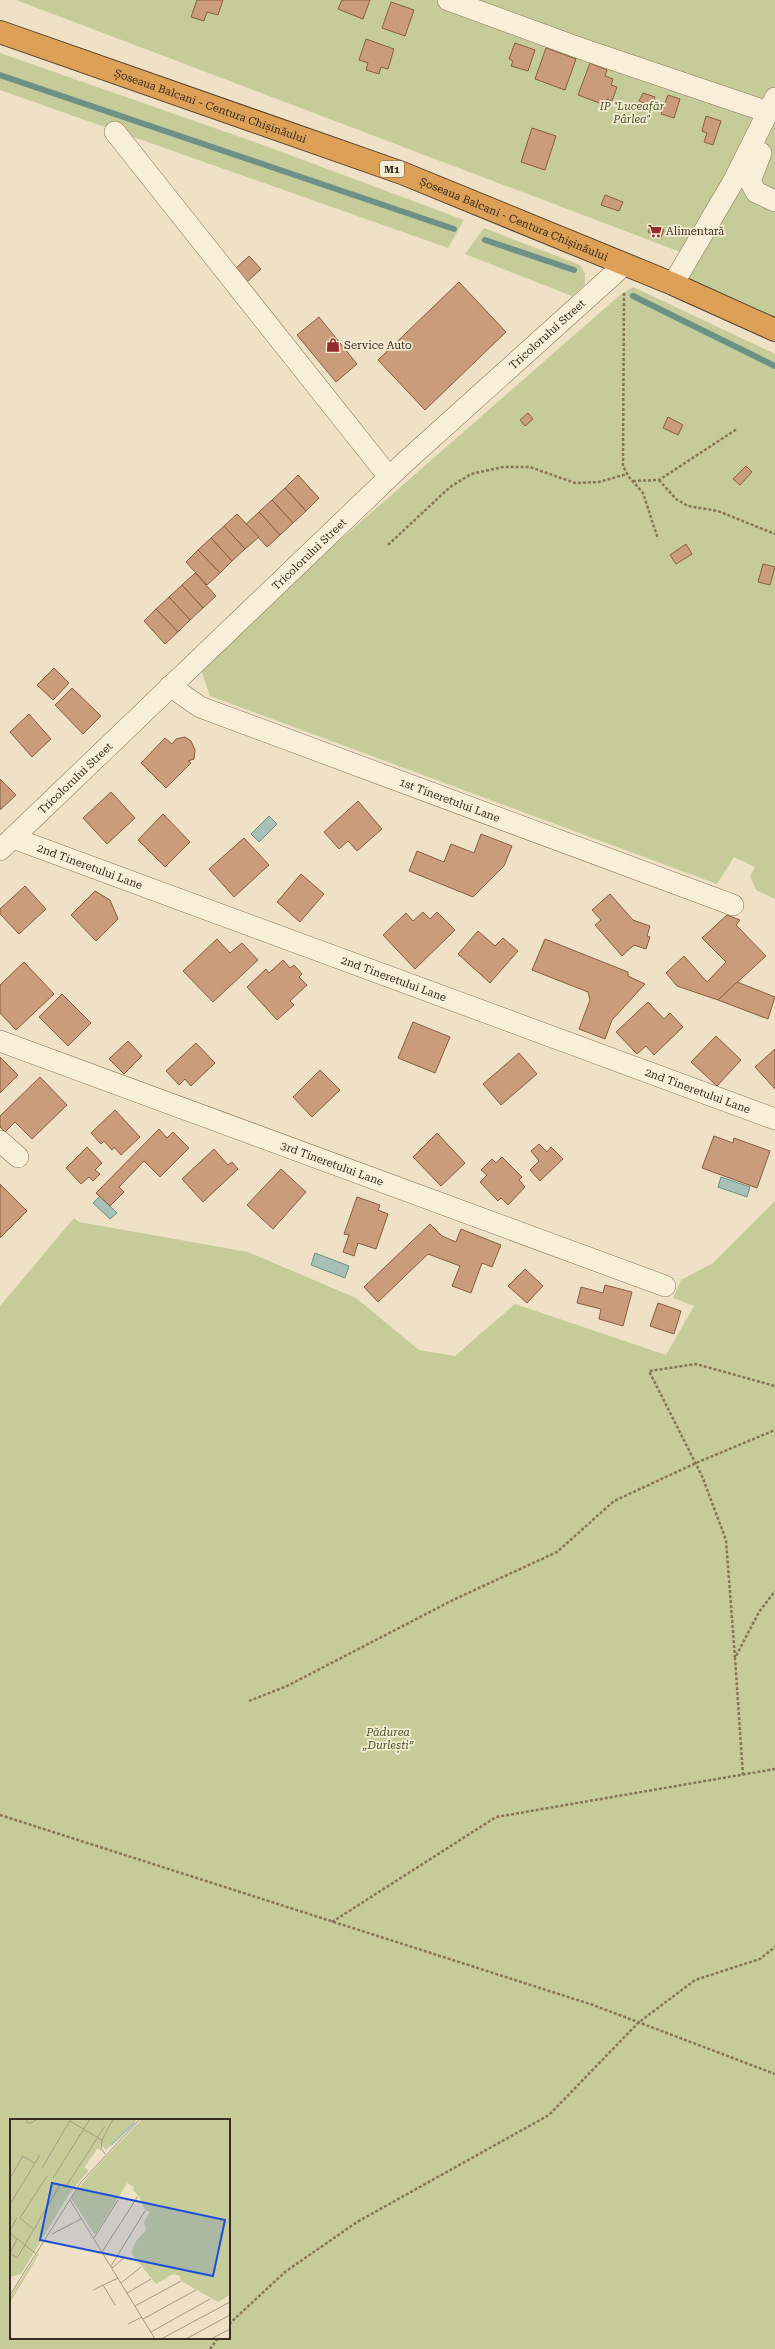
<svg xmlns="http://www.w3.org/2000/svg" width="775" height="2349" font-family="'Roboto Serif',serif">
  <style>
    .green { fill: #c6cc99; fill-rule: evenodd }
    .water { fill: #a7c1b9; stroke: #6d9087 }
    .lines { fill: none; stroke-linecap: round; stroke-linejoin: round }
    .stream { stroke: #6d9087; stroke-width: 6 }
    .building { fill: #cb9c7b; stroke: #885d41 }
    .minor-casing { stroke: #89735b; stroke-width: 22 }
    .highway-casing { stroke: #57412f; stroke-width: 24 }
    .path { stroke: #89735b; stroke-width: 2.5; stroke-dasharray: 3 2; stroke-linecap: butt }
    .minor { stroke: #f8efd8; stroke-width: 21 }
    .highway { stroke: #dca157; stroke-width: 22 }
    .labels { text-anchor: middle; dominant-baseline: central; stroke-width: 3.5; stroke-linejoin: round; paint-order: stroke }
    .shield { fill: #f5ecd4; stroke: #716555; stroke-width: 1 }
    .shield-label { font-size: 10px; font-weight: bold; fill: #392b1f }
    .street-label { font-size: 11px; fill: #392b1f; stroke: #f5ecd4 }
    .park-label { font-size: 11px; font-style: italic; fill: #495526; stroke: #f5ecd4 }
    .poi-label { font-size: 11px; fill: #392b1f; stroke: #f5ecd4; text-anchor: start }
    .inset-river { fill: none; stroke: #a7c1b9; stroke-width: 2 }
    .inset-road { fill: none; stroke: #a69883; stroke-width: 1 }
    .view { fill: #1d4ed8; fill-opacity: 0.15; stroke: #1d4ed8; stroke-width: 2 }
    .inset-edge { fill: none; stroke: #392b1f; stroke-width: 2 }
  </style>
  <rect width="100%" height="100%" fill="#eee1c5"/>
  <!-- green -->
  <g class="green">
    <polygon points="16,0 775,0 775,318 688,280 683,253"/>
    <polygon points="0,53 263,145 464,220 448,248 0,90"/>
    <polygon points="484,228 580,265 585,274 585,284 572,296 465,254"/>
    <polygon points="633,287 775,354 775,899 756,890 750,876 755,867 734,857 717,884 210,696 201,670 268,603 620,295"/>
    <path d="M775 1201V2349H0V1306L74 1218 79 1222 248 1252 356 1298 419 1350 455 1356 515 1304 666 1355 694 1306 673 1298 681 1280 713 1263ZM11 2120H229V2338H11Z"/>
  </g>
  <!-- water -->
  <g class="water">
    <polygon points="269,816 277,824 259,842 251,834"/>
    <polygon points="721,1177 750,1187 747,1197 718,1187"/>
    <polygon points="100,1196 117,1213 110,1219 93,1203"/>
    <polygon points="315,1253 349,1266 345,1278 311,1265"/>
  </g>
  <g class="lines">
    <!-- stream -->
    <g class="stream">
      <polyline points="0,75 454,229"/>
      <polyline points="485,240 574,270"/>
      <polyline points="633,296 775,366"/>
    </g>
  </g>
  <!-- building -->
  <g class="building">
    <polygon points="197,0 223,0 218,15 207,12 204,21 191,17"/>
    <polygon points="342,0 370,0 363,19 338,9"/>
    <polygon points="391,2 414,10 405,36 382,28"/>
    <polygon points="366,39 394,49 388,69 381,67 379,74 366,70 368,63 359,60"/>
    <polygon points="515,43 535,50 528,71 511,66 513,61 509,59"/>
    <polygon points="546,48 576,59 565,90 535,79"/>
    <polygon points="590,63 607,70 605,76 613,79 611,85 617,87 612,101 607,99 605,105 578,95"/>
    <polygon points="643,93 655,97 652,106 639,101"/>
    <polygon points="668,95 680,99 674,118 661,114"/>
    <polygon points="706,116 721,121 713,145 704,142 707,133 702,131"/>
    <polygon points="532,128 556,136 545,170 521,162"/>
    <polygon points="605,195 623,202 619,211 601,205"/>
    <polygon points="651,225 664,230 661,237 648,232"/>
    <polygon points="249,256 261,269 246,283 234,270"/>
    <polygon points="459,282 506,332 425,410 378,360"/>
    <polygon points="319,317 357,364 336,382 297,335"/>
    <polygon points="528,413 533,419 525,426 520,420"/>
    <polygon points="668,417 683,425 678,435 663,428"/>
    <polygon points="746,466 752,472 740,485 733,479"/>
    <polygon points="298,475 319,498 306,511 285,488"/>
    <polygon points="285,488 306,511 293,523 272,500"/>
    <polygon points="272,500 293,523 280,535 259,512"/>
    <polygon points="259,512 280,535 267,547 246,524"/>
    <polygon points="237,514 259,537 245,549 224,526"/>
    <polygon points="224,526 245,549 232,561 211,538"/>
    <polygon points="211,538 232,561 220,573 198,550"/>
    <polygon points="686,544 692,554 676,564 670,555"/>
    <polygon points="198,550 220,573 207,585 186,562"/>
    <polygon points="763,564 775,567 770,585 758,582"/>
    <polygon points="195,573 216,596 203,608 182,585"/>
    <polygon points="182,585 203,608 190,620 169,597"/>
    <polygon points="169,597 190,620 178,632 156,609"/>
    <polygon points="156,609 178,632 165,644 144,621"/>
    <polygon points="54,668 69,683 53,700 37,685"/>
    <polygon points="72,688 101,716 83,734 55,705"/>
    <polygon points="29,714 51,739 32,757 10,732"/>
    <polygon points="185,737 191,741 195,750 194,759 188,761 191,763 166,788 141,763 165,738 172,744 176,739"/>
    <polygon points="0,779 16,795 0,810"/>
    <polygon points="111,792 135,818 107,844 83,818"/>
    <polygon points="358,801 382,829 357,851 348,841 339,849 324,832"/>
    <polygon points="163,814 190,842 165,867 138,840"/>
    <polygon points="481,834 512,846 504,866 473,897 409,871 417,851 444,862 451,844 474,853"/>
    <polygon points="244,838 269,865 234,897 209,869"/>
    <polygon points="301,874 324,894 300,922 277,902"/>
    <polygon points="25,886 46,909 19,934 0,914 0,909"/>
    <polygon points="95,891 110,900 118,919 96,941 71,915"/>
    <polygon points="610,894 633,920 650,926 647,936 650,937 646,949 634,945 622,956 595,925 601,920 592,910"/>
    <polygon points="423,912 430,919 437,912 455,930 415,969 383,935 406,913 413,921"/>
    <polygon points="727,915 740,920 736,925 766,956 718,1000 677,986 666,973 684,956 707,982 726,962 702,938"/>
    <polygon points="478,931 495,946 503,938 518,951 490,983 458,954"/>
    <polygon points="217,939 230,953 242,943 258,960 213,1002 183,971"/>
    <polygon points="545,939 628,972 628,976 645,984 612,1020 605,1039 579,1029 590,1000 588,992 532,970"/>
    <polygon points="283,960 290,968 294,965 302,974 299,977 307,985 290,1001 294,1005 277,1020 247,987 266,969 269,973"/>
    <polygon points="24,962 54,994 16,1030 0,1013 0,985"/>
    <polygon points="737,982 775,997 768,1019 718,1000"/>
    <polygon points="62,994 91,1023 68,1046 39,1017"/>
    <polygon points="648,1002 664,1019 670,1013 683,1027 654,1055 646,1046 637,1054 616,1032"/>
    <polygon points="413,1022 450,1037 435,1073 398,1058"/>
    <polygon points="716,1036 741,1060 717,1086 691,1062"/>
    <polygon points="128,1041 142,1056 124,1074 109,1059"/>
    <polygon points="196,1043 215,1063 191,1086 185,1079 179,1085 166,1071"/>
    <polygon points="775,1049 775,1089 755,1067"/>
    <polygon points="519,1053 537,1074 501,1105 483,1084"/>
    <polygon points="0,1057 18,1075 0,1093"/>
    <polygon points="320,1070 340,1090 312,1117 293,1097"/>
    <polygon points="40,1077 67,1105 32,1139 15,1122 5,1132 0,1127 0,1116"/>
    <polygon points="115,1110 140,1137 121,1155 114,1147 112,1150 104,1141 101,1144 91,1133"/>
    <polygon points="159,1129 167,1138 173,1132 189,1148 160,1177 144,1161 119,1187 124,1192 110,1206 96,1193"/>
    <polygon points="437,1133 465,1163 441,1186 413,1157"/>
    <polygon points="714,1136 733,1143 734,1138 770,1151 757,1188 702,1168"/>
    <polygon points="539,1144 547,1152 551,1147 563,1159 540,1181 530,1170 539,1161 531,1151"/>
    <polygon points="87,1147 102,1163 95,1170 100,1174 93,1181 89,1177 81,1184 66,1168"/>
    <polygon points="214,1149 228,1165 232,1162 238,1169 203,1202 182,1179"/>
    <polygon points="502,1157 522,1177 519,1180 525,1187 508,1205 501,1198 498,1201 480,1182 487,1175 481,1170 492,1159 496,1163"/>
    <polygon points="281,1169 306,1192 273,1229 247,1205"/>
    <polygon points="0,1184 27,1211 0,1238"/>
    <polygon points="357,1197 380,1205 378,1210 388,1214 376,1249 358,1243 354,1256 343,1252 349,1235 344,1234"/>
    <polygon points="430,1224 442,1236 456,1242 461,1229 501,1245 492,1267 482,1263 471,1293 452,1286 460,1266 428,1254 378,1302 364,1287"/>
    <polygon points="525,1269 543,1286 527,1303 508,1286"/>
    <polygon points="605,1285 632,1292 623,1326 599,1319 601,1309 577,1303 581,1287 603,1293"/>
    <polygon points="658,1303 681,1311 674,1334 650,1326"/>
  </g>
  <g class="lines">
    <defs>
      <g id="minor">
        <polyline points="448,0 585,50 768,112"/>
        <polyline points="115,132 389,477"/>
        <polyline points="761,153 750,181 756,192 775,201"/>
        <polyline points="673,284 733,182 775,98"/>
        <path id="s1" d="M170 686 200 707 733 905"/>
        <path id="s2" d="M13 838 775 1119"/>
        <path id="s3" d="M0 850 404 463 625 264"/>
        <path id="s4" d="M0 1041 665 1286"/>
        <polyline points="0,1141 18,1157"/>
      </g>
      <g id="highway">
        <path id="s5" d="M0 32 402 173 673 284 775 330"/>
      </g>
    </defs>
    <!-- minor casing -->
    <use href="#minor" class="minor-casing"/>
    <!-- highway casing -->
    <use href="#highway" class="highway-casing"/>
    <!-- path -->
    <g class="path">
      <polyline points="624,293 623,466 629,477 643,493 658,539"/>
      <polyline points="659,480 676,499 688,506 718,511 775,534"/>
      <polyline points="633,481 659,480 737,429"/>
      <polyline points="388,545 450,487 471,474 503,467 530,467 575,483 599,482 627,474"/>
      <polyline points="735,1658 726,1540 702,1476 649,1371 696,1364 775,1386"/>
      <polyline points="249,1701 287,1686 453,1600 557,1552 614,1501 696,1463 775,1430"/>
      <polyline points="743,1775 735,1658 759,1612 775,1591"/>
      <polyline points="0,1815 593,2005 775,2074"/>
      <polyline points="332,1922 496,1817 775,1769"/>
      <polyline points="229,2324 285,2272 357,2222 549,2115 638,2023 695,1980 760,1959 775,1947"/>
      <polyline points="210,2349 218,2338"/>
    </g>
    <!-- minor -->
    <use href="#minor" class="minor"/>
    <!-- highway -->
    <use href="#highway" class="highway"/>
  </g>
  <!-- icons -->
  <defs>
    <symbol id="supermarket-bare" viewBox="-9 -9 18 18"><path d="M-6-5.5h2.5l.6 2H6L4.5 2H-2.5L-4.4-4H-6ZM-1.5 3.2a1.3 1.3 0 1 0 .1 0ZM3 3.2a1.3 1.3 0 1 0 .1 0Z" fill="#972c2d" stroke="#f5ecd4" stroke-width="2.5" paint-order="stroke"/></symbol>
    <symbol id="shop-bare" viewBox="-9 -9 18 18"><path d="M-5-2.5h2.3a2.7 3.5 0 0 1 5.4 0H5L5.5 6h-11ZM-1.5-2.5h3a1.5 2.3 0 0 0-3 0Z" fill="#972c2d" stroke="#f5ecd4" stroke-width="2.5" paint-order="stroke"/></symbol>
  </defs>
  <g fill-rule="evenodd">
    <use href="#supermarket-bare" x="645" y="221" width="20" height="20"/>
    <use href="#shop-bare" x="323" y="335" width="20" height="20"/>
  </g>
  <g class="labels">
    <!-- shield labels -->
    <rect class="shield" x="380" y="161" width="24" height="16" rx="3"/>
    <g class="shield-label">
      <text x="392" y="169">M1</text>
    </g>
    <!-- street labels -->
    <g class="street-label">
      <text stroke="none"><textPath href="#s5" startOffset="223">Șoseaua Balcani - Centura Chișinăului</textPath></text>
      <text stroke="none"><textPath href="#s5" startOffset="547">Șoseaua Balcani - Centura Chișinăului</textPath></text>
      <text stroke="none"><textPath href="#s3" startOffset="752">Tricolorului Street</textPath></text>
      <text stroke="none"><textPath href="#s3" startOffset="428">Tricolorului Street</textPath></text>
      <text stroke="none"><textPath href="#s3" startOffset="104">Tricolorului Street</textPath></text>
      <text stroke="none"><textPath href="#s1" startOffset="303">1st Tineretului Lane</textPath></text>
      <text stroke="none"><textPath href="#s2" startOffset="82">2nd Tineretului Lane</textPath></text>
      <text stroke="none"><textPath href="#s2" startOffset="406">2nd Tineretului Lane</textPath></text>
      <text stroke="none"><textPath href="#s2" startOffset="730">2nd Tineretului Lane</textPath></text>
      <text stroke="none"><textPath href="#s4" startOffset="354">3rd Tineretului Lane</textPath></text>
    </g>
    <!-- park labels -->
    <g class="park-label">
      <text x="632" y="106">IP "Luceafăr<tspan x="632" dy="13">Pârlea"</tspan></text>
      <text x="388" y="1732">Pădurea<tspan x="388" dy="13">„Durlești”</tspan></text>
    </g>
    <!-- poi labels -->
    <g class="poi-label">
      <text x="666" y="231">Alimentară</text>
      <text x="344" y="345">Service Auto</text>
    </g>
  </g>
  <!-- overview -->
  <g transform="translate(10 2119)">
    <rect width="220" height="220" fill="#eee1c5"/>
    <path d="M0 0H128L96 31 90 25 91 32 88 29 80 40 74 49 79 51 59 75 11 155 0 158ZM132 0H220V176L208 183 171 162 170 157 163 155 146 165 121 134 126 122 136 111 134 103 140 93 135 91 129 77 123 71 124 68 117 64 85 116 61 79 79 56ZM28 134 29 135 0 184V178Z" fill="#c6cc99"/>
    <path class="inset-river" d="M101 26 125 3"/>
    <path class="inset-road" d="M16 0 18 4H21L27 0M60 2 92 21M95 35 91 29 92 21 103 0M32 49 61 0M0 59 13 37 24 44M43 59 80 0M55 69 95 7M60 81 145 220M0 85 30 36M23 110 10 99 37 57M0 111 7 99M0 114 25 134M42 115 71 100M84 119 108 81M7 120 0 134 7 139 50 66M92 133 128 77M101 147 135 92M102 149 115 138M111 164 131 148M93 166 105 186M83 171 108 159M117 174 141 160M0 176 71 63 130 0M125 187 171 162M133 200 186 171M118 205 132 198M141 213 200 180M151 220 220 183M176 220 220 196M201 220 220 210"/>
    <path class="view" d="M42 64 215 101 203 157 30 121Z"/>
    <rect width="220" height="220" class="inset-edge"/>
  </g>
</svg>
